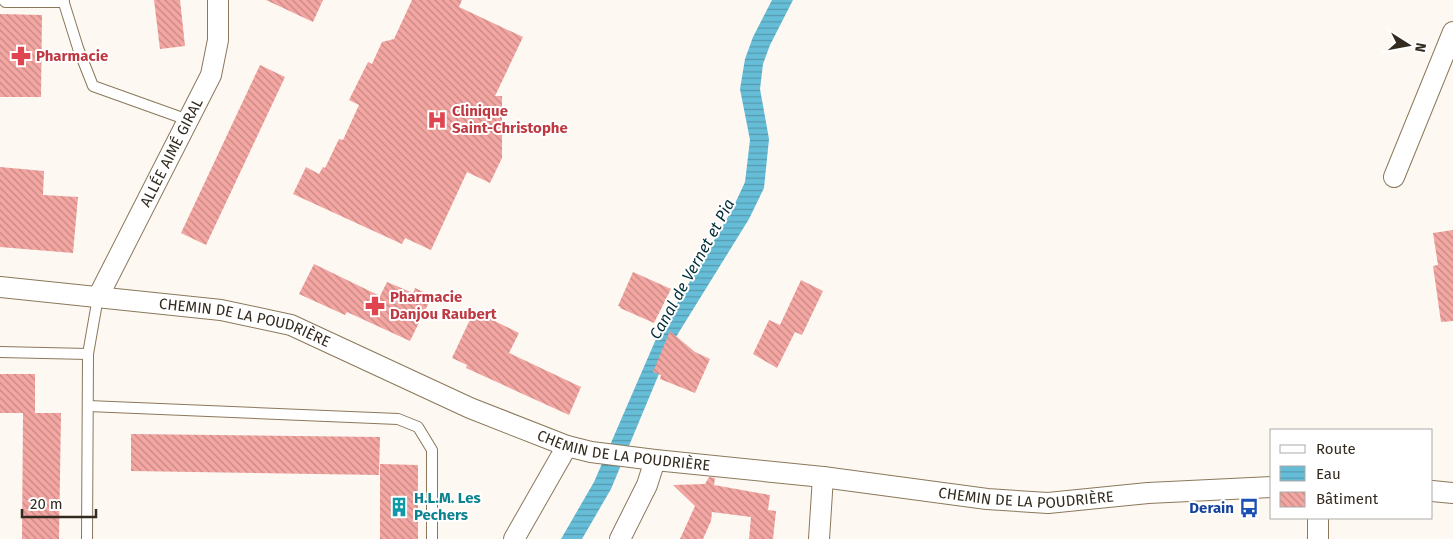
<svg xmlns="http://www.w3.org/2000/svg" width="1453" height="539" font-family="'Fira Sans',sans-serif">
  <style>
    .water { fill: url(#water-rules) }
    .building { fill: url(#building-back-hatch) }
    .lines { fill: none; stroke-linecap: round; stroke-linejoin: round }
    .lane-casing { stroke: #8b785b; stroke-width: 12 }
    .street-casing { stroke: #8b785b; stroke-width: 22 }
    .lane { stroke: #fff; stroke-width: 10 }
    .street { stroke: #fff; stroke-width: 20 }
    .labels { text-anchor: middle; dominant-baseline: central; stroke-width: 4; stroke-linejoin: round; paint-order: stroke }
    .health-label { font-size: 15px; font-weight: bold; fill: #be3a42; stroke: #fff; text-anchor: start }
    .street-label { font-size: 15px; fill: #332b1f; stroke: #fff }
    .culture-label { font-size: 15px; font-weight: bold; fill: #0d838f; stroke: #fff; text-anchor: start }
    .transit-label { font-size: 15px; font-weight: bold; fill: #164399; stroke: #fff; text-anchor: end }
    .water-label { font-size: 16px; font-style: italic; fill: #05303b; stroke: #fff }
  </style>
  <defs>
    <pattern id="water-rules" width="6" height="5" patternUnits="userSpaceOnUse" patternTransform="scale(1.25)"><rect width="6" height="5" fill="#66bdd8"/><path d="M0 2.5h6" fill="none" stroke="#559aaf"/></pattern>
    <pattern id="building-back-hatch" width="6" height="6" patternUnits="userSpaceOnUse" patternTransform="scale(1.25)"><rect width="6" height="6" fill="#f3a6a2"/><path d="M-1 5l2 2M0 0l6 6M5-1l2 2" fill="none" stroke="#c58783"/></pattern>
  </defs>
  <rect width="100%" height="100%" fill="#fdf8f2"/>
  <!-- water -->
  <polygon class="water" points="772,0 793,0 770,45 763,64 760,89 769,139 764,188 749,219 671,345 611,489 582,539 561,539 594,482 656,339 732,210 745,182 750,140 740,89 745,59 753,37"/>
  <!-- building -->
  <g class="building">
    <polygon points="154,0 180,0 185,46 160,49"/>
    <polygon points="266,0 323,0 313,22"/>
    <polygon points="412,0 462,0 459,7 523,37 495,96 502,96 502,158 490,183 467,172 431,250 405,238 402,244 293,194 306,167 319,174 323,167 325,168 339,139 343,140 359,105 349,100 368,62 372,64 382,42 394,39"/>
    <polygon points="0,14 42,15 41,97 0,97"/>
    <polygon points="260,65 285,77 206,245 181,233"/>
    <polygon points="0,167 44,171 43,195 78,197 73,253 0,247"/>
    <polygon points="1453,230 1453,321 1441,322 1433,266 1438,265 1433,233"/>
    <polygon points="314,264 380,296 387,282 413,293 415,288 432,296 410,341 347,312 345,315 299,294"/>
    <polygon points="633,272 671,289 654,323 620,308 621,307 618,306"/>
    <polygon points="801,280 823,291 802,335 795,332 777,368 753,354 769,320 780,325"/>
    <polygon points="474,311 519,333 509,353 581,387 569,415 466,368 467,365 452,358"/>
    <polygon points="670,331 695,352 710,359 695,393 660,379 661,375 653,372"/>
    <polygon points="0,374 35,374 35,413 61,413 59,539 22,539 23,413 0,413"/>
    <polygon points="131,434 380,437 379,475 131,471"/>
    <polygon points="380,464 418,465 418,539 380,539"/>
    <polygon points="709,477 715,478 714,485 770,495 768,510 776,511 773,539 749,539 751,517 712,512 711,521 703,539 680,539 695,506 673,485 705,484"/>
  </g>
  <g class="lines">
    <defs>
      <g id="lane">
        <polyline points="4,0 5,2 64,2"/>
        <polyline points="63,0 78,48 93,86 188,120"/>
        <polyline points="0,352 88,354 98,297"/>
        <polyline points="88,406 398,419 418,427 432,450 432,539"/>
        <polyline points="87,539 88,354"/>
      </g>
      <g id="street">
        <polyline points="1394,177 1453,32"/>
        <path id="s1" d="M0 287 221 310 291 325 470 408 567 446 591 452 655 460 823 477 987 499 1048 503 1148 493 1272 487"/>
        <path id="s2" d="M98 297 211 75 218 40V0"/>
        <polyline points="1432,491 1453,493"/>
        <polyline points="1318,518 1318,539"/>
        <polyline points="514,539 567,446"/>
        <polyline points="620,539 647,485 655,460"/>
        <polyline points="819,539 823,477"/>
      </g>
    </defs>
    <!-- lane casing -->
    <use href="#lane" class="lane-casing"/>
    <!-- street casing -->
    <use href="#street" class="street-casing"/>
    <!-- lane -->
    <use href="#lane" class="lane"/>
    <!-- street -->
    <use href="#street" class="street"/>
  </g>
  <!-- icons -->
  <defs>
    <symbol id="pharmacy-bare" viewBox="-9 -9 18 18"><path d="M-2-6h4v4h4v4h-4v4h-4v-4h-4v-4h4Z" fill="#e0444e" stroke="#fff" stroke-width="2.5" paint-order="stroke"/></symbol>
    <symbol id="hospital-bare" viewBox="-9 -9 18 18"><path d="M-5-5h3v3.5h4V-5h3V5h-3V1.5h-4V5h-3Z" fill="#e0444e" stroke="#fff" stroke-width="2.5" paint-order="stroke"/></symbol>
    <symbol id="building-bare" viewBox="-9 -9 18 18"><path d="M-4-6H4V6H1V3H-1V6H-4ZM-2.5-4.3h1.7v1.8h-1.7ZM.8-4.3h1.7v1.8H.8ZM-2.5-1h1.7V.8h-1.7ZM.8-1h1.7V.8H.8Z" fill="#0f9aa8" stroke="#fff" stroke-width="2.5" paint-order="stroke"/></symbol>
    <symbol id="bus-bare" viewBox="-9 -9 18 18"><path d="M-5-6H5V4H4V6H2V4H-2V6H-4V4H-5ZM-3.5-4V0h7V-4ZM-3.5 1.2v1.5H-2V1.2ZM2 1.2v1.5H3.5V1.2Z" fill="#1a4fb4" stroke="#fff" stroke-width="2.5" paint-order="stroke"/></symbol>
  </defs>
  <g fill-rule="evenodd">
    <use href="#pharmacy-bare" x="7" y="42" width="28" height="28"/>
    <use href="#hospital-bare" x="423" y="106" width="28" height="28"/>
    <use href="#pharmacy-bare" x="361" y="292" width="28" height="28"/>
    <use href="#building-bare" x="385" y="493" width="28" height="28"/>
    <use href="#bus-bare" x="1235" y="494" width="28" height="28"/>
  </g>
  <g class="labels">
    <!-- health labels -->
    <g class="health-label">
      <text x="36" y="56">Pharmacie</text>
      <text x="452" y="111">Clinique<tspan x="452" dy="17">Saint-Christophe</tspan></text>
      <text x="390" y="297">Pharmacie<tspan x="390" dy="17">Danjou Raubert</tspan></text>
    </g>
    <!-- street labels -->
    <g class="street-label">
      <text stroke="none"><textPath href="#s2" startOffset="162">ALLÉE AIMÉ GIRAL</textPath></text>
      <text stroke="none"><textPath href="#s1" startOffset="248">CHEMIN DE LA POUDRIÈRE</textPath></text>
      <text stroke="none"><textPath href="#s1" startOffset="652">CHEMIN DE LA POUDRIÈRE</textPath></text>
      <text stroke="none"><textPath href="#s1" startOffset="1058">CHEMIN DE LA POUDRIÈRE</textPath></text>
    </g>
    <!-- culture labels -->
    <g class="culture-label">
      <text x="414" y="498">H.L.M. Les<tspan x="414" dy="17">Pechers</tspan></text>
    </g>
    <!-- transit labels -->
    <g class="transit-label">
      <text x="1234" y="508">Derain</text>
    </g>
    <!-- water labels -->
    <g class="water-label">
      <text transform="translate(692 269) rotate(-61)">Canal de Vernet et Pia</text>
    </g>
  </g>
  <!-- legend -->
  <rect x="1270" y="429" width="162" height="90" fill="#ffffff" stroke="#adaaa5"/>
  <rect x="1280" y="445" width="25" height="8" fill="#ffffff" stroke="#adaaa5"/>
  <text x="1316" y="454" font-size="15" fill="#332b1f">Route</text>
  <rect x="1280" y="466" width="25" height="15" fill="url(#water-rules)" stroke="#adaaa5"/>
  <text x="1316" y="479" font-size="15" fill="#332b1f">Eau</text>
  <rect x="1280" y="492" width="25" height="15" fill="url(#building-back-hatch)" stroke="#adaaa5"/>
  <text x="1316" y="504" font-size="15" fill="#332b1f">Bâtiment</text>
  <!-- north arrow -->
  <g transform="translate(1408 45) rotate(101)" stroke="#ffffff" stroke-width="4" paint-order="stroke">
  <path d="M0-4L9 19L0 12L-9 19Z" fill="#332b1f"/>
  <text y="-8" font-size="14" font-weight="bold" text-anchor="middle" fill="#332b1f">N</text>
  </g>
  <!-- scale -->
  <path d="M22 509v8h74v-8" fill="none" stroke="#332b1f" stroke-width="2.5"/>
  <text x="30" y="509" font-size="15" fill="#332b1f" stroke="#ffffff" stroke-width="4" paint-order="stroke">20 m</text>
</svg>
